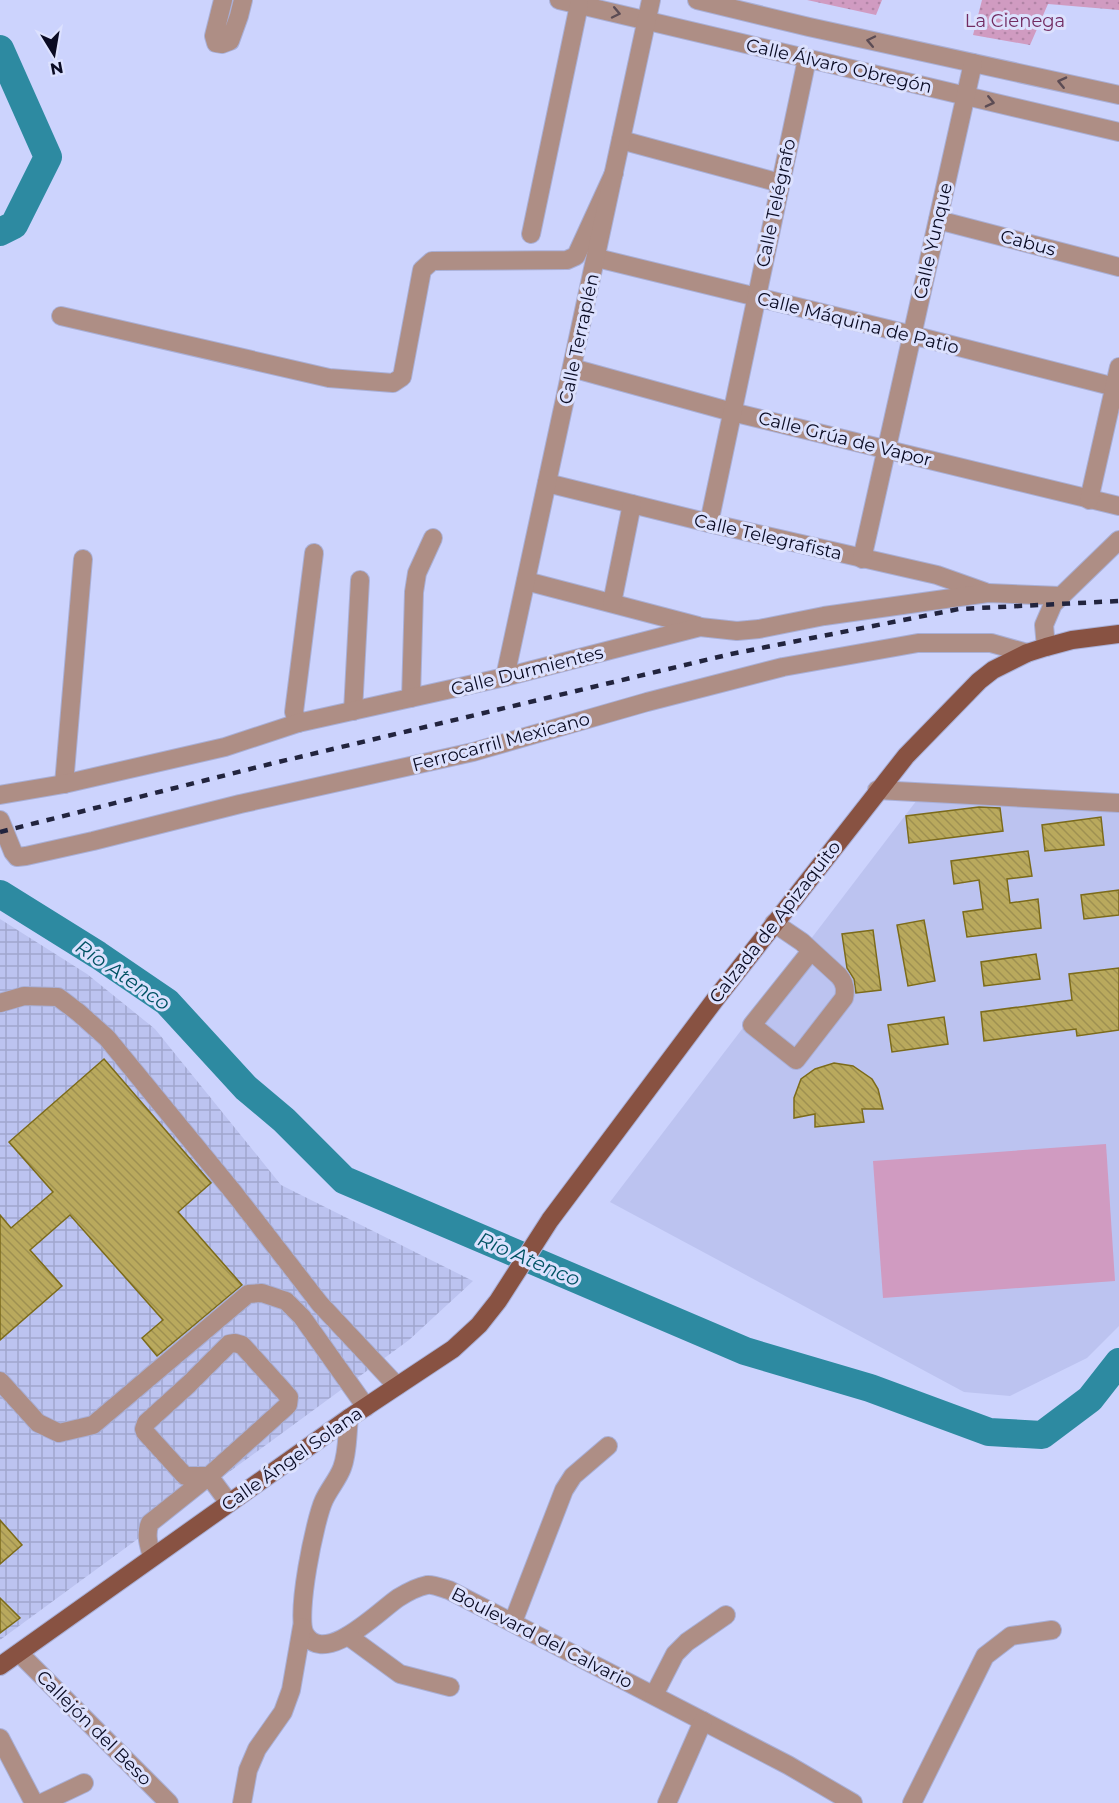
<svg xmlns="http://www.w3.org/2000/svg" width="1119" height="1803" font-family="Montserrat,sans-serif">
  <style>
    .built { fill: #bcc3f0 }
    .industrial { fill: url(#industrial-grid) }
    .green { fill: url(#green-dots) }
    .pitch { fill: #d09bc1 }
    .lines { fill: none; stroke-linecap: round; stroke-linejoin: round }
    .river { stroke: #2d8aa1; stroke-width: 28 }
    .building { fill: url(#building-back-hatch); stroke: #7c6b1b; stroke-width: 1.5 }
    .minor-casing { stroke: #a9afd6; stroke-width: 20 }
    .major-casing { stroke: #a9afd6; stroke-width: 20 }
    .minor { stroke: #ae8e85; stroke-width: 18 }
    .major { stroke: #885242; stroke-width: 18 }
    .rail { stroke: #22243e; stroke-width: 4.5; stroke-dasharray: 8 8; stroke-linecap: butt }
    .oneway { stroke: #5c4c54 }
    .labels { text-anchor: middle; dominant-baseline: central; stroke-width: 6; stroke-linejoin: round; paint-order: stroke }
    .park-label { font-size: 18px; fill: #722c62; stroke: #dce1fe }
    .street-label { font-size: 18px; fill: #0a0b23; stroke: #dce1fe }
    .water-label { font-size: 20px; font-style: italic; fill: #005263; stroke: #dce1fe }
  </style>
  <defs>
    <pattern id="industrial-grid" width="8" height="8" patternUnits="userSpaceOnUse" patternTransform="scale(1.5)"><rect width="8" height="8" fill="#bcc3f0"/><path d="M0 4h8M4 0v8" fill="none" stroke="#a0a6ce"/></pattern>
    <pattern id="green-dots" width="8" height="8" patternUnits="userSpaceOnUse" patternTransform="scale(1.5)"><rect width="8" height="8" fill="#d09bc1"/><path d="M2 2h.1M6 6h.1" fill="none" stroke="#b184a6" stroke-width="1.8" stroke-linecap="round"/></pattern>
    <pattern id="building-back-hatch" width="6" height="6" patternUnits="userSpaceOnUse" patternTransform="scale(1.5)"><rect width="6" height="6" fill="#b9a95d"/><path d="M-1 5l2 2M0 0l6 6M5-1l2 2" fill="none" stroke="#9e9051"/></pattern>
  </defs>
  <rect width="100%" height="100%" fill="#ccd3fd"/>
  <!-- built -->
  <polygon class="built" points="920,796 1119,810 1119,1326 1087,1358 1010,1396 964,1392 610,1202"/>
  <!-- industrial -->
  <polygon class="industrial" points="0,919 87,974 155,1029 281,1185 473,1281 409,1340 0,1640"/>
  <!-- green -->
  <g class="green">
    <polygon points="807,0 882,0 876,15"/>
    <polygon points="982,0 1119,0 1119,10 1048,4 1030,45 973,35"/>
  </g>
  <!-- pitch -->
  <polygon class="pitch" points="1106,1144 1115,1281 883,1298 873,1161"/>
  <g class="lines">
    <!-- river -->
    <g class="river">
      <polyline points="0,49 48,157 14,225 0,232"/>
      <polyline points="0,894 98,955 167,1002 246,1088 284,1120 344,1180 745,1351 870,1388 989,1432 1042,1435 1090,1399 1119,1362"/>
    </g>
  </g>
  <!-- building -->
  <g class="building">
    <polygon points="979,807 1000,808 1003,831 909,843 906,816"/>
    <polygon points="1101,817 1104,845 1045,851 1042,825"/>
    <polygon points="1028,851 1032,876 1007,879 1010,903 1038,899 1041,928 967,937 963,912 983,909 979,880 954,884 951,861"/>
    <polygon points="1119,890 1119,915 1084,919 1081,895"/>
    <polygon points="924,920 935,981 908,986 897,925"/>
    <polygon points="873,930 881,990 856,993 854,979 847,968 842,934"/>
    <polygon points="1036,954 1040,979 984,986 981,962"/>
    <polygon points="1119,968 1119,1030 1077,1036 1076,1029 984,1041 981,1012 1072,1000 1069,974"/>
    <polygon points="944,1017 948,1044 892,1052 888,1025"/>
    <polygon points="104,1059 211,1183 178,1212 242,1285 157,1356 142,1338 163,1320 70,1215 30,1250 62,1286 0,1340 0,1215 11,1228 53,1192 9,1142"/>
    <polygon points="834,1063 853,1066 872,1079 878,1089 883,1109 862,1109 864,1122 815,1127 815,1114 794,1118 794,1098 801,1079 815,1069"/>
    <polygon points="0,1520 22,1545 0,1564"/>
    <polygon points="0,1598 20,1618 0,1633"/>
  </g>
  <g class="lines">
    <defs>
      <g id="minor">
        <polyline points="223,0 214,36 216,43 222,44 230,41 239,16 243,0"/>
        <polyline points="559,0 1119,132"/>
        <polyline points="697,0 809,27 1119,95"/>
        <polyline points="621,140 780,183"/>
        <polyline points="938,220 1119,267"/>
        <polyline points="531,234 579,5"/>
        <polyline points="597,258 912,335 1119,388"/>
        <polyline points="61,316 329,378 393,383 402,377 422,270 432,261 567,260 576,256 614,173"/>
        <polyline points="572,368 732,412 1119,506"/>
        <polyline points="547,483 709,523 937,575 985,592"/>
        <polyline points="1089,500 1119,367"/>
        <polyline points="709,523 807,59"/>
        <polyline points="862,559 973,63"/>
        <polyline points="526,581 698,626"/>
        <polyline points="612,603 632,504"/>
        <polyline points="1046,647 1044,625 1053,604 1119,540"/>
        <polyline points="505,677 651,0"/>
        <polyline points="411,698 414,592 417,573 433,538"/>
        <polyline points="353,711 360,580"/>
        <polyline points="298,723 294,712 314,553"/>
        <polyline points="64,784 83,559"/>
        <polyline points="877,790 1119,803"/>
        <polyline points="0,795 64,784 225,747 298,723 505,677 700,627 737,631 759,629 824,616 988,593 1060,596"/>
        <polyline points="0,820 13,852 17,857 26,856 93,841 240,804 473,752 647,702 783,667 918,643 991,643 1027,653"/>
        <path d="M774 923 802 942 839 976C845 983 846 989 844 998L796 1060 752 1025 811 951"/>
        <polyline points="0,1003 24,996 58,997 79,1013 107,1038 234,1193 320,1304 397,1386"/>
        <polyline points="0,1381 38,1423 59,1433 93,1425 248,1294 262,1293 286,1301 302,1317 366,1407"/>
        <path d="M349 1418C347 1433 348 1453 342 1468 338 1479 329 1489 324 1500 315 1519 295 1617 305 1634 325 1667 379 1611 398 1598 406 1593 417 1587 427 1585 433 1584 442 1588 449 1590L788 1765 853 1803"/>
        <path d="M152 1557C149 1545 145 1535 150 1523L209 1476 288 1405 289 1397 242 1345 235 1343 229 1344 189 1384 146 1423 144 1429 145 1432 185 1476H209L229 1503"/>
        <polyline points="513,1622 564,1490 573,1476 608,1446"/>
        <polyline points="348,1636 400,1674 450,1687"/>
        <polyline points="19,1653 169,1803"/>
        <polyline points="654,1695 675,1654 687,1642 726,1615"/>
        <polyline points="0,1738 34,1803"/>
        <polyline points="42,1803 84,1783"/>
        <polyline points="242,1803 248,1770 257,1749 283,1712 291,1690 302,1627"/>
        <polyline points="667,1803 703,1721"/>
        <polyline points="912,1803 985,1656 1011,1636 1052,1630"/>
      </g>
      <polyline id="major" points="0,1666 349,1418 453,1349 479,1325 498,1301 550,1220 714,1001 906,756 979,681 993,670 1027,653 1046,647 1072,640 1119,634"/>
    </defs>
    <!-- minor casing -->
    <use href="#minor" class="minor-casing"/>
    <!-- major casing -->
    <use href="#major" class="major-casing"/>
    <!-- minor -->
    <use href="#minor" class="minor"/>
    <!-- major -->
    <use href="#major" class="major"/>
    <!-- rail -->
    <polyline class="rail" points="0,832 270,764 731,654 959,609 1119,601"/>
  </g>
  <!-- one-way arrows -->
  <defs><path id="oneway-chevron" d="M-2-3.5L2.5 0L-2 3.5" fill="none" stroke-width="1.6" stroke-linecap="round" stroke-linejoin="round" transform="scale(1.5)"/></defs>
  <g class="oneway">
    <use href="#oneway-chevron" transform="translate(616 13) rotate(12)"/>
    <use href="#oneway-chevron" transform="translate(871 41) rotate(-168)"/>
    <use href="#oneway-chevron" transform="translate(1062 82) rotate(-167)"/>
    <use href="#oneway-chevron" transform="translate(990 102) rotate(13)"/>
  </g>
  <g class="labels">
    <!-- park labels -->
    <g class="park-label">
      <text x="1015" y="21">La Cienega</text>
    </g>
    <!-- street labels -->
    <g class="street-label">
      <text transform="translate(839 66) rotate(13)">Calle Álvaro Obregón</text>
      <text transform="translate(776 203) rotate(-78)">Calle Telégrafo</text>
      <text transform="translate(933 241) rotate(-77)">Calle Yunque</text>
      <text transform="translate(1028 243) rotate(15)">Cabus</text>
      <text transform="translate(858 323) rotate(14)">Calle Máquina de Patio</text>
      <text transform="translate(579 339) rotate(-78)">Calle Terraplén</text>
      <text transform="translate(845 439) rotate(14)">Calle Grúa de Vapor</text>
      <text transform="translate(768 537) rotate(13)">Calle Telegrafista</text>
      <text transform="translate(527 671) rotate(-14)">Calle Durmientes</text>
      <text transform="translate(501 742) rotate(-15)">Ferrocarril Mexicano</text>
      <text transform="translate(775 922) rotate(-52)">Calzada de Apizaquito</text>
      <text transform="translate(292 1459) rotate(-35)">Calle Ángel Solana</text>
      <text transform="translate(542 1638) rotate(27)">Boulevard del Calvario</text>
      <text transform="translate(94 1728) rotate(45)">Callejón del Beso</text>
    </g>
    <!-- water labels -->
    <g class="water-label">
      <text transform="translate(123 975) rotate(34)">Río Atenco</text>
      <text transform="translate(529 1259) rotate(23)">Río Atenco</text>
    </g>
  </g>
  <!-- north arrow -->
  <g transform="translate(54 54) rotate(169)" stroke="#dce1fe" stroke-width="4.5" paint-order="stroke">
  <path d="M0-4.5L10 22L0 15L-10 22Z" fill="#0a0b23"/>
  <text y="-9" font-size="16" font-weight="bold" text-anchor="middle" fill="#0a0b23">N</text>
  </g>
</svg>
